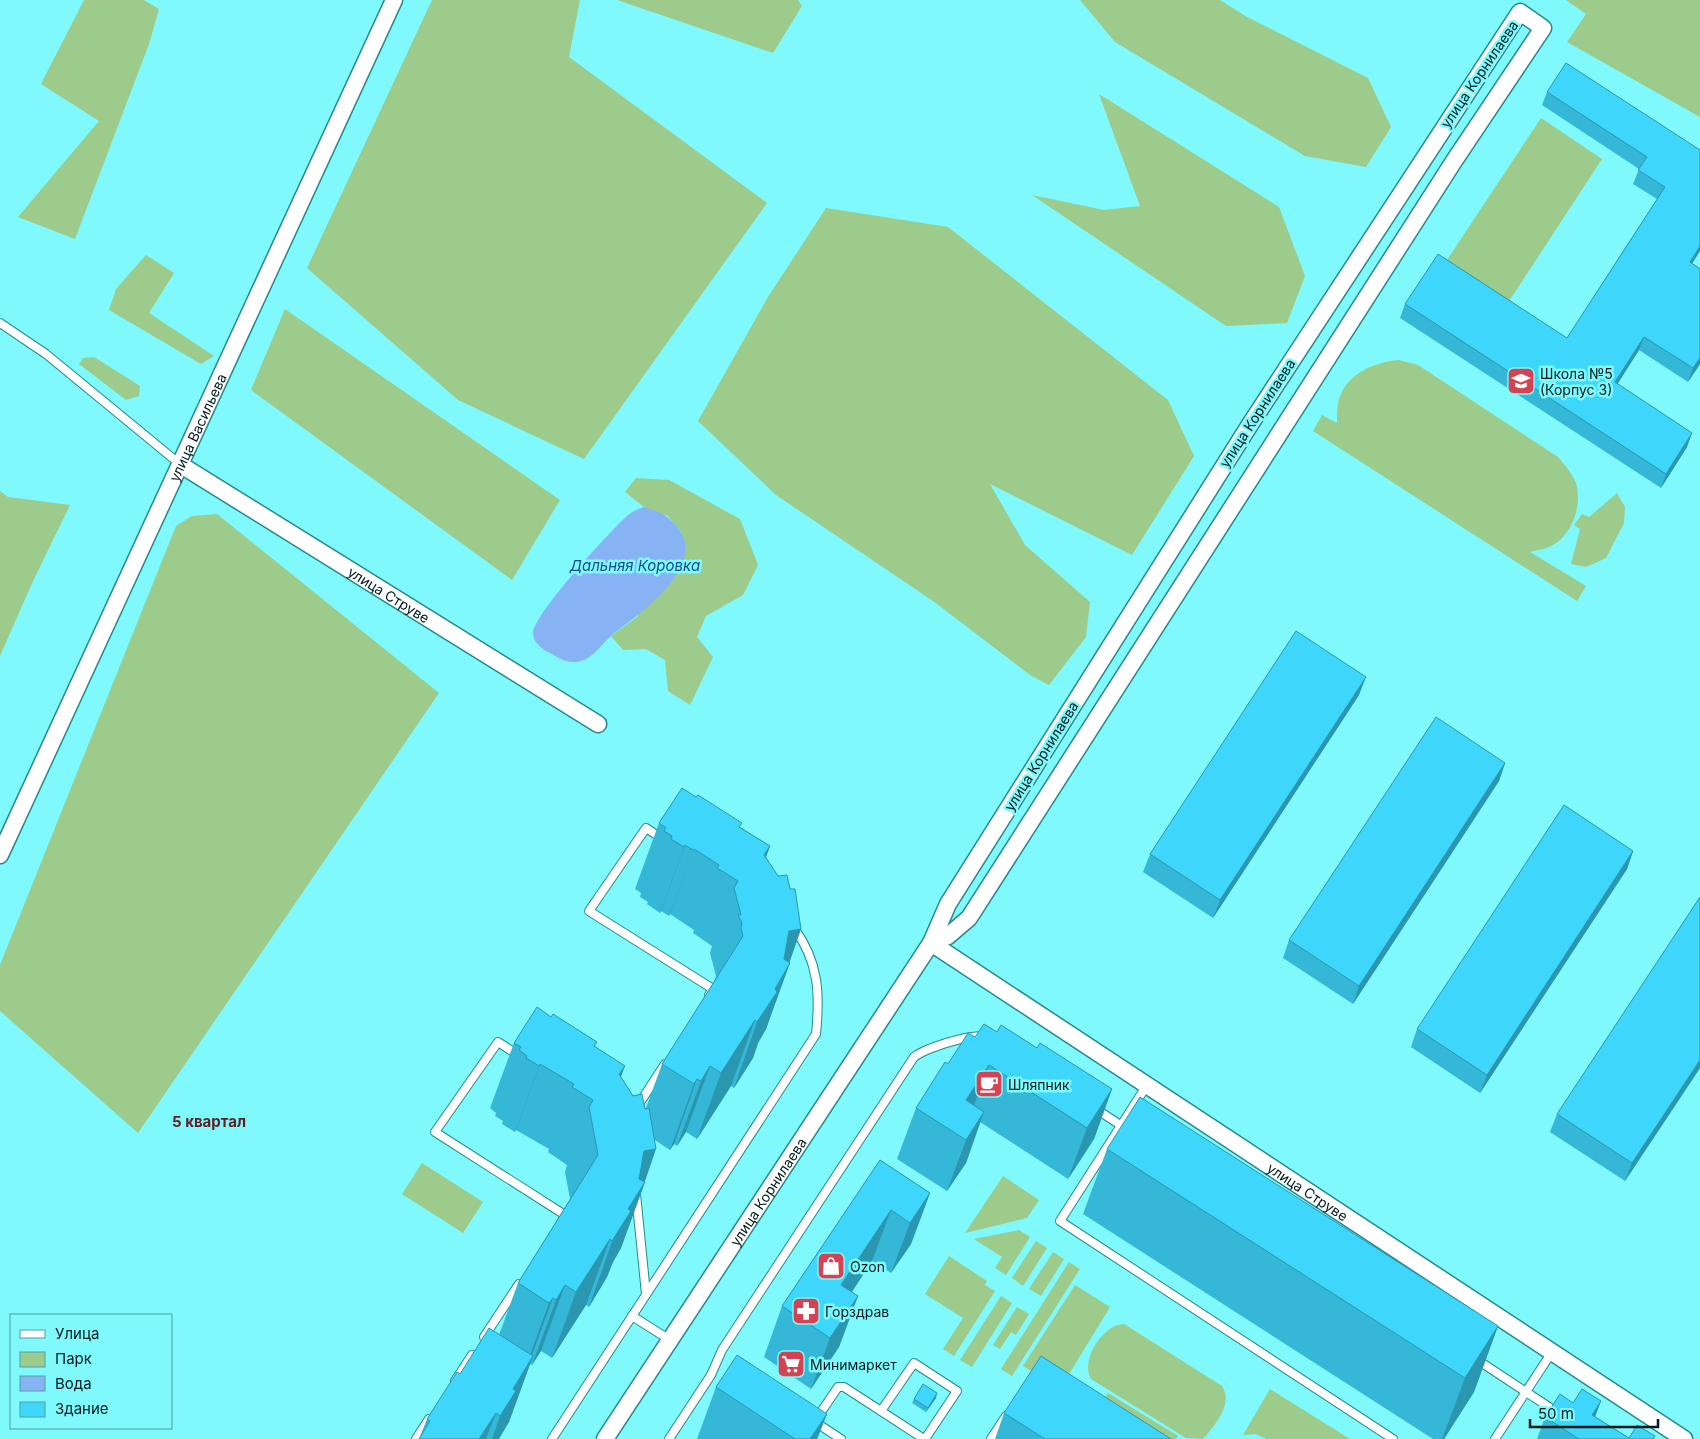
<svg xmlns="http://www.w3.org/2000/svg" width="1700" height="1439" font-family="Inter,sans-serif">
  <style>
    .green { fill: #9ccb8c }
    .water { fill: #87b3f4 }
    .lines { fill: none; stroke-linecap: round; stroke-linejoin: round }
    .service-casing { stroke: #26898c; stroke-width: 10 }
    .minor-casing { stroke: #26898c; stroke-width: 19 }
    .service { stroke: #fff; stroke-width: 8 }
    .minor { stroke: #fff; stroke-width: 16 }
    .wall { fill: #35b8d7 }
    .shaded-wall { fill: #2b96af }
    .building { fill: #3ed6fa; stroke: #2b96af }
    .labels { text-anchor: middle; dominant-baseline: central; stroke-width: 5; stroke-linejoin: round; paint-order: stroke }
    .street-label { font-size: 14px; fill: #021c1d; stroke: #7ff9fc }
    .poi-label { font-size: 14px; fill: #021c1d; stroke: #7ff9fc; text-anchor: start }
    .water-label { font-size: 15px; font-style: italic; fill: #184b92; stroke: #7ff9fc }
    .neighbourhood-label { font-size: 15px; font-weight: bold; fill: #631d24; stroke: #7ff9fc }
  </style>
  <rect width="100%" height="100%" fill="#7ff9fc"/>
  <!-- green -->
  <g class="green">
    <polygon points="84,0 144,0 159,9 149,44 75,239 18,217 99,121 41,84"/>
    <polygon points="432,0 580,0 569,57 767,203 584,459 458,400 307,268"/>
    <polygon points="617,0 798,0 802,6 773,53"/>
    <polygon points="1080,0 1220,0 1247,17 1368,78 1391,127 1366,167 1305,156 1115,42"/>
    <polygon points="1566,0 1700,0 1700,117 1567,42 1586,14"/>
    <polygon points="1099,94 1279,207 1305,276 1287,323 1226,326 1032,195 1104,210 1140,206"/>
    <polygon points="1541,118 1602,159 1502,312 1439,272"/>
    <polygon points="826,208 948,227 1168,400 1194,456 1132,555 990,484 1025,545 1090,602 1086,637 1049,685 1030,675 933,601 776,495 698,421 768,297"/>
    <polygon points="146,255 174,273 149,313 214,356 201,364 109,310 116,289"/>
    <polygon points="285,309 560,500 512,580 251,390"/>
    <polygon points="94,357 140,386 139,396 126,400 79,364 83,358"/>
    <path d="M1399 360 1418 365 1558 457C1565 465 1572 474 1576 483 1583 506 1571 538 1549 547 1543 550 1536 550 1530 552L1586 586 1577 601 1313 431 1322 415 1337 423C1337 417 1337 409 1338 403 1344 375 1373 362 1399 360Z"/>
    <polygon points="636,478 669,480 740,519 758,565 743,595 706,616 697,637 713,657 690,705 668,691 665,660 646,649 623,650 611,636 637,617 682,533 668,516 644,507 625,492"/>
    <polygon points="0,491 8,497 70,505 33,581 0,656"/>
    <polygon points="1617,493 1625,507 1624,523 1606,558 1586,567 1571,564 1580,529 1574,525 1582,514 1589,517"/>
    <polygon points="217,514 439,693 138,1133 0,1011 0,965 176,526 192,516"/>
    <polygon points="422,1163 483,1202 463,1233 402,1194"/>
    <polygon points="1003,1176 1039,1200 1027,1218 965,1233"/>
    <polygon points="1019,1230 1030,1237 1006,1275 995,1268 1002,1257 974,1239"/>
    <polygon points="1036,1241 1047,1248 1023,1286 1012,1278"/>
    <polygon points="1053,1252 1064,1259 1041,1296 1029,1289"/>
    <polygon points="949,1256 987,1281 985,1285 995,1291 954,1356 943,1349 963,1318 925,1294"/>
    <polygon points="1069,1262 1080,1269 1012,1376 1001,1369"/>
    <polygon points="1075,1285 1110,1307 1060,1389 1023,1366"/>
    <polygon points="1001,1296 1012,1303 972,1367 960,1360"/>
    <polygon points="1017,1307 1029,1314 1016,1335 1011,1332 1000,1349 993,1345"/>
    <path d="M1124 1324 1222 1386C1233 1403 1217 1422 1206 1436L1202 1439 1186 1438 1091 1379C1080 1360 1103 1324 1124 1324Z"/>
    <polygon points="1270,1389 1350,1439 1266,1439 1256,1434 1243,1435"/>
    <polygon points="1108,1393 1178,1436 1176,1439 1154,1439 1100,1406"/>
  </g>
  <!-- water -->
  <path class="water" d="M644 507C659 511 669 516 678 528 708 567 639 614 612 635 603 643 594 656 584 660 572 665 561 660 552 654 543 650 533 643 533 633 533 615 611 530 627 516 633 511 638 509 644 507Z"/>
  <g class="lines">
    <defs>
      <g id="service">
        <polyline points="0,323 46,354 181,465"/>
        <polyline points="663,839 646,828 589,911 713,989 709,995"/>
        <polyline points="518,1055 498,1042 435,1132 565,1215 563,1219"/>
        <polyline points="1147,1085 1060,1221 1393,1439"/>
        <polyline points="637,1107 665,1064"/>
        <polyline points="1096,1109 1128,1130"/>
        <polyline points="636,1194 646,1294"/>
        <polyline points="632,1316 670,1340"/>
        <polyline points="484,1337 519,1284"/>
        <polyline points="1476,1359 1558,1413"/>
        <polyline points="455,1381 472,1355"/>
        <polyline points="881,1411 914,1363 957,1391 925,1439"/>
        <polyline points="817,1418 838,1387 844,1387 924,1439"/>
        <polyline points="815,1422 841,1439"/>
        <polyline points="416,1439 429,1419"/>
        <path d="M552 1439 816 1034C820 994 819 962 794 928"/>
        <path d="M669 1439 711 1375 722 1350 914 1057C926 1048 972 1033 985 1037"/>
        <polyline points="991,1439 1006,1416"/>
        <polyline points="1495,1439 1552,1352"/>
      </g>
      <g id="minor">
        <polygon points="1520,12 1543,28 1454,161 969,918 948,936 931,943 948,904 1251,423"/>
        <path id="s1" d="M181 465 598 724"/>
        <path id="s2" d="M0 855 394 0"/>
        <path id="s3" d="M605 1439 931 943 1684 1439"/>
      </g>
    </defs>
    <!-- service casing -->
    <use href="#service" class="service-casing"/>
    <!-- minor casing -->
    <use href="#minor" class="minor-casing"/>
    <!-- service -->
    <use href="#service" class="service"/>
    <!-- minor -->
    <use href="#minor" class="minor"/>
  </g>
  <!-- wall -->
  <g class="wall">
    <polygon points="1547,92 1700,150 1692,263 1700,269 1700,364 1688,382 1639,350 1617,384 1687,447 1661,488 1400,318 1405,304 1567,338 1657,199 1633,184 1639,169 1542,105"/>
    <polygon points="1359,695 1213,918 1143,872 1150,854"/>
    <polygon points="1505,763 1499,781 1353,1004 1283,958 1289,940"/>
    <polygon points="659,823 740,827 770,846 766,857 778,876 790,889 801,929 766,1029 758,1043 753,1058 734,1088 731,1086 697,1139 686,1132 677,1146 674,1144 670,1150 655,1140 644,1182 645,1182 621,1248 613,1262 607,1277 589,1307 586,1305 552,1358 541,1351 532,1365 530,1364 509,1422 498,1439 419,1439 427,1419 460,1374 499,1335 518,1283 570,1199 565,1172 567,1165 548,1152 549,1149 516,1130 515,1132 502,1124 503,1121 495,1116 496,1113 490,1108 514,1043 551,1017 597,1042 595,1046 621,1077 633,1096 645,1109 646,1108 662,1064 714,982 716,976 710,953 712,946 693,933 694,930 670,914 669,916 661,911 660,913 647,904 648,902 640,897 641,893 635,889"/>
    <polygon points="1633,851 1627,869 1480,1093 1411,1047 1417,1029"/>
    <polygon points="997,1032 1037,1048 1112,1089 1094,1139 1068,1179 980,1122 966,1163 947,1191 897,1159 916,1108 948,1064"/>
    <polygon points="1700,1068 1625,1181 1550,1132 1557,1114"/>
    <polygon points="1107,1149 1498,1326 1474,1392 1444,1439 1433,1439 1083,1214"/>
    <polygon points="880,1160 930,1193 911,1244 891,1273 872,1261 852,1292 858,1296 839,1347 811,1389 764,1357 782,1306"/>
    <polygon points="716,1387 827,1414 817,1439 697,1439"/>
    <polygon points="936,1398 926,1412 912,1403 914,1399"/>
    <polygon points="1573,1403 1629,1438 1654,1439 1537,1439 1545,1417"/>
    <polygon points="1004,1413 1171,1439 995,1439"/>
  </g>
  <!-- shaded-wall -->
  <g class="shaded-wall">
    <polygon points="1700,246 1700,251 1685,275 1690,262"/>
    <polygon points="1644,337 1639,350 1610,396 1615,382"/>
    <polygon points="1700,358 1700,364 1688,382 1693,368"/>
    <polygon points="1692,433 1687,447 1661,488 1666,474"/>
    <polygon points="1366,677 1359,695 1213,918 1220,900"/>
    <polygon points="1505,763 1499,781 1353,1004 1359,986"/>
    <polygon points="685,845 661,911 660,913 684,847"/>
    <polygon points="770,846 746,912 740,921 764,855"/>
    <polygon points="694,849 670,914 669,916"/>
    <polygon points="1633,851 1627,869 1480,1093 1487,1075"/>
    <polygon points="801,929 787,969 790,963 766,1029 758,1043 753,1058 734,1088 789,931"/>
    <polygon points="755,1020 731,1086 697,1139 721,1073"/>
    <polygon points="1700,1060 1700,1068 1625,1181 1632,1163"/>
    <polygon points="540,1064 516,1130 515,1132 539,1066"/>
    <polygon points="989,1065 970,1116 966,1100"/>
    <polygon points="625,1066 601,1131 619,1074"/>
    <polygon points="710,1066 686,1132 677,1146 701,1081"/>
    <polygon points="697,1079 674,1144 670,1150 694,1084"/>
    <polygon points="1112,1089 1094,1139 1068,1179 1087,1128"/>
    <polygon points="984,1112 966,1163 947,1191 966,1140"/>
    <polygon points="656,1149 643,1187 645,1182 621,1248 613,1262 607,1277 589,1307 644,1151"/>
    <polygon points="930,1193 911,1244 891,1273 910,1223"/>
    <polygon points="891,1210 872,1261 824,1334 841,1285"/>
    <polygon points="610,1239 586,1305 552,1358 576,1292"/>
    <polygon points="565,1285 541,1351 532,1365 556,1300"/>
    <polygon points="858,1296 839,1347 811,1389 830,1338"/>
    <polygon points="553,1298 529,1363 533,1356 509,1422 499,1439 492,1439 500,1416 513,1389 525,1369 549,1303"/>
    <polygon points="1498,1326 1474,1392 1444,1439 1442,1439 1465,1378"/>
    <polygon points="937,1393 936,1398 926,1412 928,1408"/>
    <polygon points="1601,1401 1587,1439 1592,1415"/>
    <polygon points="496,1413 486,1439 479,1439"/>
    <polygon points="827,1414 817,1439 810,1439"/>
  </g>
  <!-- building -->
  <g class="building">
    <polygon points="1566,63 1700,150 1700,246 1690,262 1700,269 1700,358 1693,368 1644,337 1615,382 1692,433 1666,474 1405,304 1438,254 1567,338 1665,187 1638,170 1647,157 1547,92"/>
    <polygon points="1296,631 1366,677 1220,900 1150,854"/>
    <polygon points="1436,717 1505,763 1359,986 1289,940"/>
    <polygon points="682,788 696,797 698,795 742,823 739,827 770,846 764,855 778,876 787,875 790,889 795,889 801,929 789,931 784,959 790,963 775,989 777,992 757,1022 755,1020 721,1073 710,1066 701,1081 697,1079 694,1084 662,1064 743,936 741,928 742,923 738,915 741,915 734,888 738,881 717,868 719,865 694,849 693,850 685,845 684,847 671,839 672,836 664,831 666,828 659,823"/>
    <polygon points="1564,805 1633,851 1487,1075 1417,1029"/>
    <polygon points="1700,897 1700,1060 1632,1163 1557,1114"/>
    <polygon points="537,1007 551,1017 553,1014 597,1042 594,1046 625,1066 619,1074 633,1096 642,1094 645,1109 649,1108 656,1149 644,1151 639,1179 645,1182 628,1209 631,1211 612,1241 610,1239 576,1292 565,1285 556,1300 553,1298 549,1303 518,1283 598,1155 589,1107 593,1100 572,1087 574,1084 540,1064 539,1066 526,1058 527,1056 519,1050 521,1047 514,1043"/>
    <polygon points="984,1024 997,1032 1001,1025 1037,1048 1040,1043 1112,1089 1087,1128 989,1065 966,1100 984,1112 966,1140 916,1108 945,1062 948,1064 968,1033 975,1037"/>
    <polygon points="1140,1097 1498,1326 1465,1378 1107,1149"/>
    <polygon points="880,1160 930,1193 910,1223 891,1210 841,1285 858,1296 830,1338 782,1306"/>
    <polygon points="489,1328 533,1356 513,1389 516,1391 500,1416 496,1413 479,1439 419,1439 430,1421 427,1419 457,1372 460,1374"/>
    <polygon points="737,1355 827,1414 810,1439 795,1439 716,1387"/>
    <polygon points="1041,1356 1171,1439 1045,1439 1004,1413"/>
    <polygon points="923,1384 937,1393 928,1408 914,1399"/>
    <polygon points="1582,1389 1601,1401 1592,1415 1629,1438 1637,1425 1655,1436 1653,1439 1579,1439 1545,1417 1560,1394 1573,1403"/>
  </g>
  <!-- icons -->
  <defs>
    <symbol id="school-square" viewBox="-11 -11 22 22"><rect x="-9" y="-9" width="18" height="18" rx="4" fill="#d34353" stroke="#7ff9fc"/><path d="M0-5L7-2L0 1L-7-2ZM-4 1L0 2.5L4 1V4Q0 6-4 4Z" fill="#fff"/></symbol>
    <symbol id="cafe-square" viewBox="-11 -11 22 22"><rect x="-9" y="-9" width="18" height="18" rx="4" fill="#d34353" stroke="#7ff9fc"/><path d="M-5.5-4.5H6V0H3Q3 3.5 0 3.5H-2.5Q-5.5 3.5-5.5 0ZM3-3.2v2h1.7v-2ZM-6 4.5H4V6H-6Z" fill="#fff"/></symbol>
    <symbol id="shop-square" viewBox="-11 -11 22 22"><rect x="-9" y="-9" width="18" height="18" rx="4" fill="#d34353" stroke="#7ff9fc"/><path d="M-5-2.5h2.3a2.7 3.5 0 0 1 5.4 0H5L5.5 6h-11ZM-1.5-2.5h3a1.5 2.3 0 0 0-3 0Z" fill="#fff"/></symbol>
    <symbol id="pharmacy-square" viewBox="-11 -11 22 22"><rect x="-9" y="-9" width="18" height="18" rx="4" fill="#d34353" stroke="#7ff9fc"/><path d="M-2-6h4v4h4v4h-4v4h-4v-4h-4v-4h4Z" fill="#fff"/></symbol>
    <symbol id="supermarket-square" viewBox="-11 -11 22 22"><rect x="-9" y="-9" width="18" height="18" rx="4" fill="#d34353" stroke="#7ff9fc"/><path d="M-6-5.5h2.5l.6 2H6L4.5 2H-2.5L-4.4-4H-6ZM-1.5 3.2a1.3 1.3 0 1 0 .1 0ZM3 3.2a1.3 1.3 0 1 0 .1 0Z" fill="#fff"/></symbol>
  </defs>
  <g fill-rule="evenodd">
    <use href="#school-square" x="1505" y="365" width="32" height="32"/>
    <use href="#cafe-square" x="973" y="1068" width="32" height="32"/>
    <use href="#shop-square" x="815" y="1250" width="32" height="32"/>
    <use href="#pharmacy-square" x="790" y="1295" width="32" height="32"/>
    <use href="#supermarket-square" x="775" y="1348" width="32" height="32"/>
  </g>
  <g class="labels">
    <!-- street labels -->
    <g class="street-label">
      <text transform="translate(1479 74) rotate(-56)">улица Корнилаева</text>
      <text transform="translate(1257 413) rotate(-57)">улица Корнилаева</text>
      <text stroke="none"><textPath href="#s2" startOffset="471">улица Васильева</textPath></text>
      <text stroke="none"><textPath href="#s1" startOffset="245">улица Струве</textPath></text>
      <text transform="translate(1041 756) rotate(-58)">улица Корнилаева</text>
      <text stroke="none"><textPath href="#s3" startOffset="296">улица Корнилаева</textPath></text>
      <text stroke="none"><textPath href="#s3" startOffset="1045">улица Струве</textPath></text>
    </g>
    <!-- poi labels -->
    <g class="poi-label">
      <text x="1540" y="373">Школа №5<tspan x="1540" dy="16">(Корпус 3)</tspan></text>
      <text x="1008" y="1084">Шляпник</text>
      <text x="850" y="1266">Ozon</text>
      <text x="825" y="1311">Горздрав</text>
      <text x="810" y="1364">Минимаркет</text>
    </g>
    <!-- water labels -->
    <g class="water-label">
      <text x="635" y="565">Дальняя Коровка</text>
    </g>
    <!-- neighbourhood labels -->
    <g class="neighbourhood-label">
      <text x="209" y="1121">5 квартал</text>
    </g>
  </g>
  <!-- legend -->
  <rect x="10" y="1314" width="162" height="115" fill="#7ff9fc" stroke="#4da1a3"/>
  <rect x="20" y="1330" width="25" height="8" fill="#ffffff" stroke="#4da1a3"/>
  <text x="55" y="1339" font-size="15" fill="#021c1d">Улица</text>
  <rect x="20" y="1352" width="25" height="15" fill="#9ccb8c" stroke="#4da1a3"/>
  <text x="55" y="1364" font-size="15" fill="#021c1d">Парк</text>
  <rect x="20" y="1376" width="25" height="15" fill="#87b3f4" stroke="#4da1a3"/>
  <text x="55" y="1389" font-size="15" fill="#021c1d">Вода</text>
  <rect x="20" y="1402" width="25" height="15" fill="#3ed6fa" stroke="#4da1a3"/>
  <text x="55" y="1414" font-size="15" fill="#021c1d">Здание</text>
  <!-- scale -->
  <path d="M1530 1419v8h128v-8" fill="none" stroke="#021c1d" stroke-width="2.5"/>
  <text x="1538" y="1419" font-size="15" fill="#021c1d" stroke="#7ff9fc" stroke-width="4" paint-order="stroke">50 m</text>
</svg>
